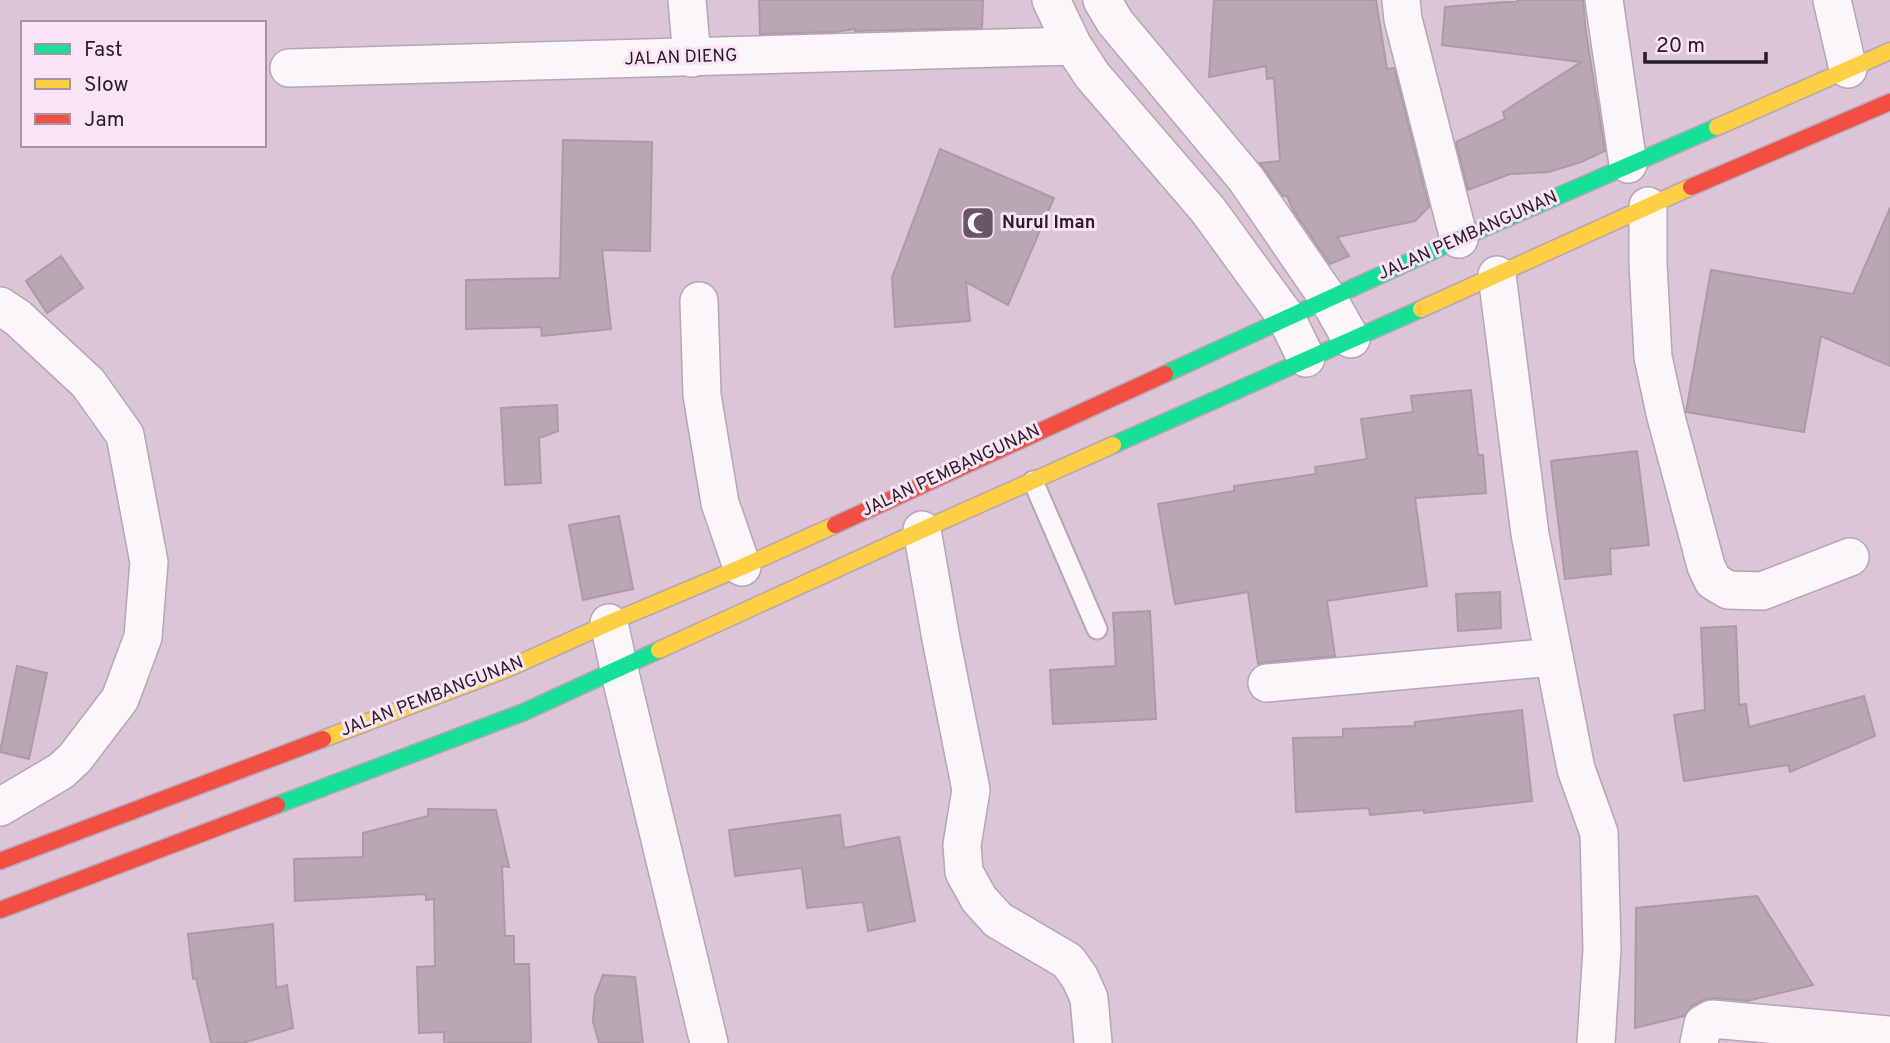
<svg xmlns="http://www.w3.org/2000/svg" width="1890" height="1043" font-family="Overpass,sans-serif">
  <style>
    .building { fill: #b9a7b3; stroke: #ac9aa6; stroke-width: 2 }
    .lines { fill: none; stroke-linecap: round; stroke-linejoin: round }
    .lane-casing { stroke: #b6a5b3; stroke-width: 23 }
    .street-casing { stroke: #b6a5b3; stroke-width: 40 }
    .fast-casing { stroke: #b6a5b3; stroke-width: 19 }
    .slow-casing { stroke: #b6a5b3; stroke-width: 19 }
    .jam-casing { stroke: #b6a5b3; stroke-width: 19 }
    .lane { stroke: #faf6f9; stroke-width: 19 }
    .street { stroke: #faf6f9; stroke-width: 37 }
    .fast { stroke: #16e098; stroke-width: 16 }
    .slow { stroke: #ffcf43; stroke-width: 16 }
    .jam { stroke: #f24e42; stroke-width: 16 }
    .labels { text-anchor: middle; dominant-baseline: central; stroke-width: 6; stroke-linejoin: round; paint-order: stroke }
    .street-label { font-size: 18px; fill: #2a1b28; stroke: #f9e4f5 }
    .poi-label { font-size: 18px; font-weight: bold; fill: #2a1b28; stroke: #f9e4f5; text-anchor: start }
  </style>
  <rect width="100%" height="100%" fill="#dbc5d7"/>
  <!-- building -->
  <g class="building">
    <polygon points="759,0 983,0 982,28 855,31 855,29 835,32 760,34"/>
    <polygon points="1214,0 1376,0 1387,69 1394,68 1429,207 1415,221 1337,237 1349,256 1330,264 1293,210 1287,196 1283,196 1260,163 1280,161 1274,78 1267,79 1266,66 1209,77"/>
    <polygon points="1517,0 1583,0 1586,33 1605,151 1581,162 1549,172 1510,174 1468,190 1456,142 1505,119 1503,112 1581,62 1442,45 1445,7 1517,1"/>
    <polygon points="563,140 652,142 650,251 602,250 611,329 542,336 541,327 466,329 466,280 560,278"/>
    <polygon points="940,149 1054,198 1008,305 966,282 970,321 895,327 892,278"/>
    <polygon points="1890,208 1890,366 1821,336 1804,432 1686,412 1711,270 1853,294"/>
    <polygon points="61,256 83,288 47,313 26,281"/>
    <polygon points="1471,390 1478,455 1483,455 1486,493 1415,498 1427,586 1327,601 1335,656 1265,662 1258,664 1248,592 1175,604 1158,504 1234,491 1234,486 1316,474 1315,467 1367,459 1361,419 1413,412 1411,396"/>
    <polygon points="557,405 558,431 539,438 541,483 505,485 501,408"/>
    <polygon points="1637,451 1649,545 1610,549 1611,574 1565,579 1551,461"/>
    <polygon points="619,516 633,589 583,600 569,525"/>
    <polygon points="1500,592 1501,628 1458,631 1456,594"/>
    <polygon points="1150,611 1156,719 1053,724 1050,670 1116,666 1113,613"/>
    <polygon points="1736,626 1739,705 1746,704 1749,727 1864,696 1875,736 1790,772 1788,765 1684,781 1674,715 1705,710 1701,628"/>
    <polygon points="17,666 47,673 29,759 0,752"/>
    <polygon points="1522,710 1532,801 1424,813 1424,810 1370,815 1369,808 1296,812 1293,738 1343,737 1343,729 1415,726 1415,722"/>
    <polygon points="428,809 496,810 509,867 502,866 505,936 514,936 514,964 529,964 531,1043 444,1043 444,1032 419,1033 417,967 435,966 434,899 426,900 426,894 295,901 294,859 363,857 363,833 428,816"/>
    <polygon points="840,815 844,848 899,837 915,921 868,931 863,902 807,908 802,868 735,876 729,830"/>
    <polygon points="1757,896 1813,985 1747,1001 1714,998 1703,1000 1692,1006 1684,1016 1635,1028 1636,908"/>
    <polygon points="273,924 276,988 287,985 293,1028 243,1043 211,1043 196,978 193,979 188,934"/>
    <polygon points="603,975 635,977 643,1043 599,1043 593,1022 595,996"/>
  </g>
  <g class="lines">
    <defs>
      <polyline id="lane" points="1033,481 1097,629"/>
      <g id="street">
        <polyline points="687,0 692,58"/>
        <polyline points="1051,0 1073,46 1092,75 1208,210 1286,317 1306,358"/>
        <polyline points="1102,0 1115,22 1246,179 1329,300 1351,339"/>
        <polyline points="1401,0 1403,19 1459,239"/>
        <polyline points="1604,0 1628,164"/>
        <polyline points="1832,0 1848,69"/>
        <polyline points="289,68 1073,46"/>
        <polyline points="1648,206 1648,263 1653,357 1666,417 1706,566 1713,581 1728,590 1762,591 1850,557"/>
        <polyline points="1497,275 1530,534 1576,769 1599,833 1602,949 1596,1043"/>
        <polyline points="699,301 702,395 720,503 742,567"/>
        <polyline points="0,306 18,318 88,383 125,435 149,562 143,637 120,699 75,758 61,771 0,807"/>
        <polyline points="922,530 941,639 971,790 962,845 964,872 979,899 998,920 1068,961 1080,978 1089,998 1093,1043"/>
        <polyline points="609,623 619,669 709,1043"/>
        <polyline points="1267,683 1554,657"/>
        <polyline points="1699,1043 1703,1024 1712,1019 1890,1035"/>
      </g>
      <g id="fast">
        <polyline points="1165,374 1459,239 1717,127"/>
        <polyline points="1113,445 1421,309"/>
        <polyline points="277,805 524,712 659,650"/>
      </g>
      <g id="slow">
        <polyline points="1717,127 1890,51"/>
        <polyline points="1421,309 1691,187"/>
        <polyline points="659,650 922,530 1113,445"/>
        <polyline points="323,739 507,669 609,623 742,567 835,525"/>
      </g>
      <g id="jam">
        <polyline points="1691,187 1890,102"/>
        <polyline points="835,525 1165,374"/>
        <polyline points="0,861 323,739"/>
        <polyline points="0,910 277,805"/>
      </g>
    </defs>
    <!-- lane casing -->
    <use href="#lane" class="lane-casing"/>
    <!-- street casing -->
    <use href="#street" class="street-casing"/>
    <!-- fast casing -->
    <use href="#fast" class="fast-casing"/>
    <!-- slow casing -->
    <use href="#slow" class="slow-casing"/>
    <!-- jam casing -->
    <use href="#jam" class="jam-casing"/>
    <!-- lane -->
    <use href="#lane" class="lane"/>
    <!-- street -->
    <use href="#street" class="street"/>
    <!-- fast -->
    <use href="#fast" class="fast"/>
    <!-- slow -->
    <use href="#slow" class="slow"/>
    <!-- jam -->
    <use href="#jam" class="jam"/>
  </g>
  <!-- icons -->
  <defs>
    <symbol id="mosque-square" viewBox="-11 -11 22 22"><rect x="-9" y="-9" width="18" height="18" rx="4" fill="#685665" stroke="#f9e4f5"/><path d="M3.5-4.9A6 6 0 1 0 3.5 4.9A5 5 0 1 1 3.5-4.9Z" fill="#fff"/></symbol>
  </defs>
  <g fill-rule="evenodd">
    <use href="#mosque-square" x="959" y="204" width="38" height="38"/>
  </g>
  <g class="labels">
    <!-- street labels -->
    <g class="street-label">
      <text transform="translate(681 58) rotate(-2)">JALAN DIENG</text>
      <text transform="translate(1468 236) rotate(-24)">JALAN PEMBANGUNAN</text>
      <text transform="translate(951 471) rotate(-25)">JALAN PEMBANGUNAN</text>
      <text transform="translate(432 697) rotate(-21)">JALAN PEMBANGUNAN</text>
    </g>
    <!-- poi labels -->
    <g class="poi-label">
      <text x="1002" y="223">Nurul Iman</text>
    </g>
  </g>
  <!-- legend -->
  <rect x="21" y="21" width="245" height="126" fill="#f9e4f5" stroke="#a694a3" stroke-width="2"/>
  <rect x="35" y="44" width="35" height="10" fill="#16e098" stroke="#a694a3" stroke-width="2"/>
  <text x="84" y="56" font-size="21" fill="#2a1b28">Fast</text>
  <rect x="35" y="79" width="35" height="10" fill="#ffcf43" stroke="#a694a3" stroke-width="2"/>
  <text x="84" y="91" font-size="21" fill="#2a1b28">Slow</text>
  <rect x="35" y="114" width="35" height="10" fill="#f24e42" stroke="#a694a3" stroke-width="2"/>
  <text x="84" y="126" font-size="21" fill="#2a1b28">Jam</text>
  <!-- scale -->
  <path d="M1645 52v10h121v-10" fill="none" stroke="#2a1b28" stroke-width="3.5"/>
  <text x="1656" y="52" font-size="21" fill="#2a1b28" stroke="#f9e4f5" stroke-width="5" paint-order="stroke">20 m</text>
</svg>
